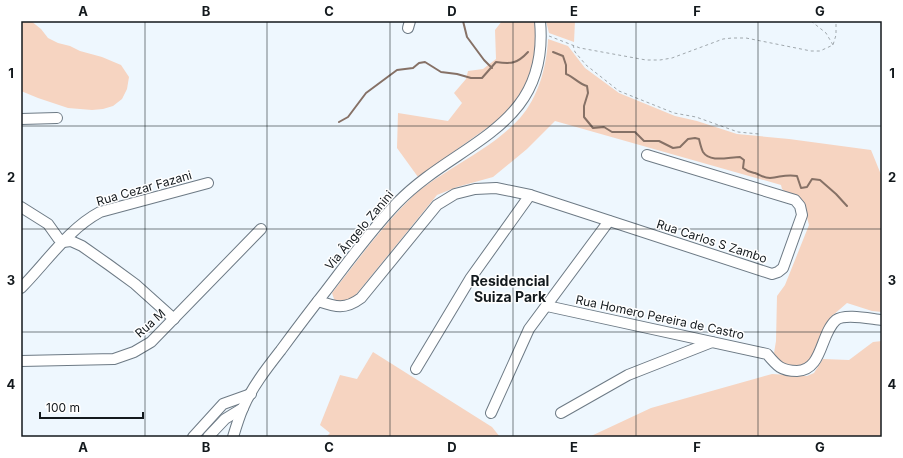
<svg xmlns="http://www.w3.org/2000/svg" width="903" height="458" font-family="Inter,sans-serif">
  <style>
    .green { fill: #f6d4c1 }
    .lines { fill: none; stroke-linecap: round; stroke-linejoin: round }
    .stream { stroke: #867166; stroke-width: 2 }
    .minor-casing { stroke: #6d7a85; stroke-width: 12 }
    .path { stroke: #a0a8ad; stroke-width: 1; stroke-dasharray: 3 3; stroke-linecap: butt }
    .minor { stroke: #fff; stroke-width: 10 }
    .grid { fill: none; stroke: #13191d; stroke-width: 1; stroke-opacity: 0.55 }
    .labels { text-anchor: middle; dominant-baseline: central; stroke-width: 3; stroke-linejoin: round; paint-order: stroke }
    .street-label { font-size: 12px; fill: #13191d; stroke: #fff }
    .quarter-label { font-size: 14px; font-weight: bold; fill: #13191d; stroke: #fff }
    .neatline { fill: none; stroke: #13191d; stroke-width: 1.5 }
    .grid-label { font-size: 13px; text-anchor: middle; font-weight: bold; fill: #13191d }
  </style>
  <rect width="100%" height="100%" fill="#eef7fe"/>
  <!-- green -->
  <g class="green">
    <polygon points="21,21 31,21 41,29 48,38 58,43 70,46 80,51 102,57 121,65 129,77 127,89 122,99 113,106 103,109 92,110 68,108 38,98 21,91"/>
    <polygon points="502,21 536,21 535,54 527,82 519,98 511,108 498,120 418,177 397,148 398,113 448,121 462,103 454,93 466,79 468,71 483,69 496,59 495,30"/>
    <polygon points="546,21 575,21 574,42 549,33"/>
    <path d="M548 39 568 46 585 68 619 93 675 116 697 121 737 134 789 139 871 150 882 177V312L872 311 847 303 832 316 811 362 805 366 787 367 779 363 774 353 776 341 777 296 785 285 809 225 806 214 791 196 782 189 781 185 555 121 527 149 493 177 457 187 437 195 354 297 346 301 337 303 334 299 332 293C358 260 383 225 414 195 425 185 439 177 451 169 475 154 501 139 520 118 538 98 547 66 548 39Z"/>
    <polygon points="882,341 882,437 589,437 651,408 772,374 807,376 814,373 823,359 849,360 873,342"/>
    <polygon points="373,352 492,427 500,437 326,437 330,433 320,425 340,375 357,379"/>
  </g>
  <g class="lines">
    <!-- stream -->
    <g class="stream">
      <polyline points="463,21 467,37 484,60 492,68"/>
      <path d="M553 52 563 56 566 65V74C574 77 579 84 587 86L588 93 584 106V117L593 128 604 127 612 132H635L644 141H659L673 148 680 147 688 139 695 138 699 139C700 143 701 148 703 152 710 163 729 157 740 157L744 160 743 168C748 172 750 172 755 173 761 175 763 178 770 178 781 177 786 174 797 176L801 188 807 187 812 179 820 180 836 194 847 206"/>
      <path d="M339 122 348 117 366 93 397 70 413 68 419 63 425 62 441 72 457 74 471 78H482L496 62C511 64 517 64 528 52"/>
    </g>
    <defs>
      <g id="minor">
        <polyline points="408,28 410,21"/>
        <polyline points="21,119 57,118"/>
        <polyline points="21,207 48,224 58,238 63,242 71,241 82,246 109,265 135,284 174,319"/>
        <path d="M21 288C46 263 68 229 100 212L208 183"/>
        <path d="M318 301C336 307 345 310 361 298L437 205 455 194 475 189 496 188 530 195 772 274 778 272 783 268 802 215 800 206 795 200 647 155"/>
        <path d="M547 306 767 354C777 366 781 371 797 371 823 370 820 334 836 320 845 313 871 319 882 320"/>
        <polyline points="21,361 114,359 134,352 151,342 261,229"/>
        <polyline points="416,369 470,279 530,195"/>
        <polyline points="491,413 529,329 609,221"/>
        <polyline points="561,413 628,375 712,342"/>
        <polyline points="193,437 223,404 251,394"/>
        <polyline points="208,437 225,419 243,408"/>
        <path d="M233 437C236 427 239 417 243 408 252 387 267 368 281 350 295 331 310 311 325 292 348 262 371 230 397 203 457 141 550 129 540 21"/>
      </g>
    </defs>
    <!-- minor casing -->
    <use href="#minor" class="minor-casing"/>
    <!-- path -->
    <g class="path">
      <polyline points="811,21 826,33 833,45"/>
      <polyline points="549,36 580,48 646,60 660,60 672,58 723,39 732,38 746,38 811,51 820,51 833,45 836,35 836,21"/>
      <polyline points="573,45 575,52 586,65 619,91 674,113 696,117 738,132 759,134"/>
    </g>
    <!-- minor -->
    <use href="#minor" class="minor"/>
  </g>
  <!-- grid -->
  <path class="grid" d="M145 21V437M267 21V437M390 21V437M513 21V437M636 21V437M758 21V437M21 126H882M21 229H882M21 332H882"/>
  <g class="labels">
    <!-- street labels -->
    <g class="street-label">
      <text transform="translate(144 188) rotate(-16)">Rua Cezar Fazani</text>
      <text transform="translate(359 230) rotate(-50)">Via Ângelo Zanini</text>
      <text transform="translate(712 241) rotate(18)">Rua Carlos S Zambo</text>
      <text transform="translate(660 317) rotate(12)">Rua Homero Pereira de Castro</text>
      <text transform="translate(150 323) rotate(-42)">Rua M</text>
    </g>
    <!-- quarter labels -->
    <g class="quarter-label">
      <text x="510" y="280">Residencial<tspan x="510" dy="16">Suiza Park</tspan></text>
    </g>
  </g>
  <!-- border -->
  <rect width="903" height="458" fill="none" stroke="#ffffff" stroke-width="44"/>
  <!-- scale -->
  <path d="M40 412v6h103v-6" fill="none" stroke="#13191d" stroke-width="2"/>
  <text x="46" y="412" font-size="12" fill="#13191d" stroke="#ffffff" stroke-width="3" paint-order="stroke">100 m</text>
  <rect x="22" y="22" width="859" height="414" class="neatline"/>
  <g class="grid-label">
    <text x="83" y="16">A</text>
    <text x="206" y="16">B</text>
    <text x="329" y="16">C</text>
    <text x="452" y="16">D</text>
    <text x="574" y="16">E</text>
    <text x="697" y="16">F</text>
    <text x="820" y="16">G</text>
    <text x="11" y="78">1</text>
    <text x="892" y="78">1</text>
    <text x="11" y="182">2</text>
    <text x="892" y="182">2</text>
    <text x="11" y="285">3</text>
    <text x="892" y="285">3</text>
    <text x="11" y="389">4</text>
    <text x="892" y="389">4</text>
    <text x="83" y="452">A</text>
    <text x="206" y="452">B</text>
    <text x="329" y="452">C</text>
    <text x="452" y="452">D</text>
    <text x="574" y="452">E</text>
    <text x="697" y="452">F</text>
    <text x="820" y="452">G</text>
  </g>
</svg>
